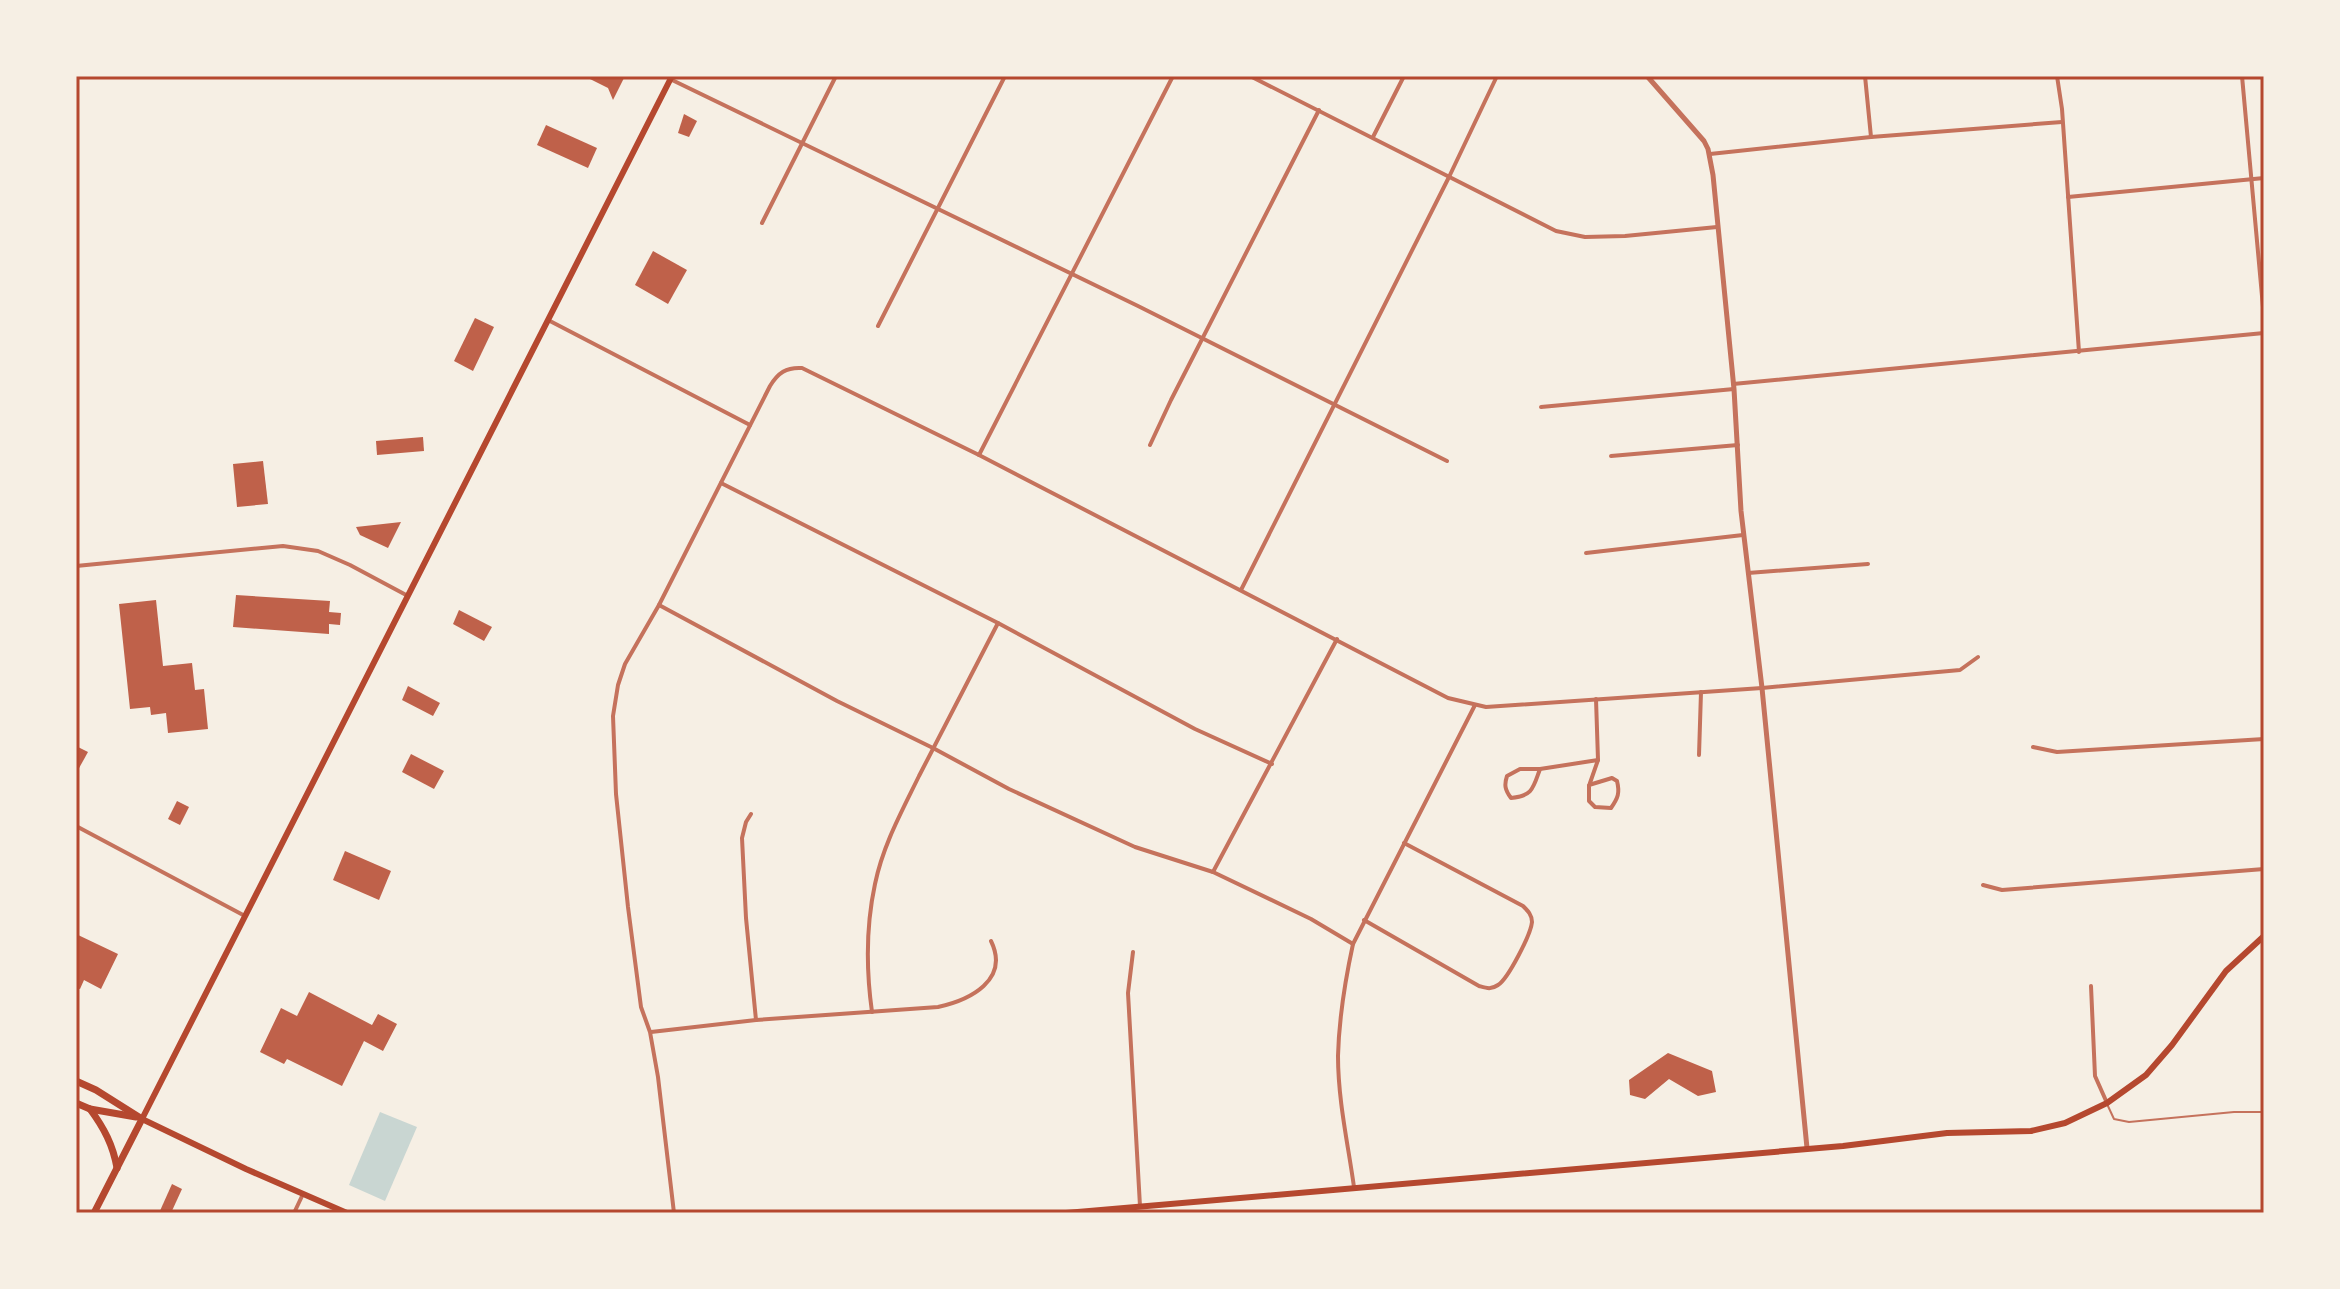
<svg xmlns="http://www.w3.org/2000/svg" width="2340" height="1289" font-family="'Fira Sans',sans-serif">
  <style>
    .water { fill: #c9d6d2 }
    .building { fill: #bf614a }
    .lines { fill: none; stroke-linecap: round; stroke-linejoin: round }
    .service { stroke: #c5725c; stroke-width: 2 }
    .minor { stroke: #c5725c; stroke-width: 4 }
    .tertiary { stroke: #c5725c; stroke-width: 5 }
    .secondary { stroke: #b5482f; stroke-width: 6 }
    .primary { stroke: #b5482f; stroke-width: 7 }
    .neatline { fill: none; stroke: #b5482f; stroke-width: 3 }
  </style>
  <rect width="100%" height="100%" fill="#f6efe4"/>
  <!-- water -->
  <polygon class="water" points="380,1112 417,1127 385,1201 349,1185"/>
  <!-- building -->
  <g class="building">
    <polygon points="584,76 625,76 613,100 608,88"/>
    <polygon points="684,114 697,121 689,137 678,133"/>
    <polygon points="546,125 597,148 588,168 537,145"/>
    <polygon points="653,251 687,270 668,304 635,285"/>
    <polygon points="475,318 494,327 473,371 454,361"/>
    <polygon points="423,437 424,451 377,455 376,441"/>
    <polygon points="263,461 268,504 237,507 233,464"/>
    <polygon points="401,522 388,548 360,535 356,527"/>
    <polygon points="236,595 330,601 329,612 341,613 340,625 329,624 329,634 233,627"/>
    <polygon points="156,600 163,666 192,663 195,690 204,689 208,729 168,733 166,713 151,715 150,707 130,709 119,604"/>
    <polygon points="459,610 492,627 484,641 453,624"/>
    <polygon points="408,686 440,703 433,716 402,700"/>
    <polygon points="76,746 88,752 78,770 76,769"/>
    <polygon points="411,754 444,771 434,789 402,772"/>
    <polygon points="177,801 189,807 180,825 168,819"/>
    <polygon points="345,851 391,871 379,900 333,880"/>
    <polygon points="76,934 118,954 101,989 84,980 80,989 76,988"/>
    <polygon points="309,992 372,1025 378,1014 397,1024 383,1051 364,1041 342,1086 287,1059 284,1064 260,1052 281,1008 297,1016"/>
    <polygon points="1668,1053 1712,1071 1716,1092 1698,1096 1669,1079 1645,1099 1630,1095 1629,1080"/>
    <polygon points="172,1184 182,1189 171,1213 159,1213"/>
  </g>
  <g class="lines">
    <!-- service -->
    <polyline class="service" points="2107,1104 2114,1119 2129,1122 2234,1112 2264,1112"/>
    <!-- minor -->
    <g class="minor">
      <polyline points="1250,76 1556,231 1585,237 1625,236 1717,227"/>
      <polyline points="1865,76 1871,137"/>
      <polyline points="2057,76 2062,109 2079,352"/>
      <polyline points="2242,76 2264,318"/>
      <polyline points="670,79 1138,306 1447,461"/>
      <polyline points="1373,137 1404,76"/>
      <polyline points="1710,154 1871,137 2062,122"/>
      <polyline points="2068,197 2264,178"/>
      <polyline points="762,223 836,76"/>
      <polyline points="548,320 750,425"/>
      <polyline points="878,326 1005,76"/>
      <polyline points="1733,384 2264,333"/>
      <polyline points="1541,407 1734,389"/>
      <polyline points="1150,445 1171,400 1319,110"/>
      <polyline points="979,455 1173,76"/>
      <polyline points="1611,456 1738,445"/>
      <polyline points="721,483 998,623 1195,729 1272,764"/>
      <polyline points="1586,553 1743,535"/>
      <polyline points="76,566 283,546 318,551 350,565 408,596"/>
      <polyline points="1748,573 1868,564"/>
      <polyline points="1241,590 1449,177 1497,76"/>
      <polyline points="659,605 837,701 933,748 1009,789 1135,847 1213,872 1311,919 1353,944"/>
      <polyline points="2033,747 2057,752 2264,739"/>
      <polyline points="1699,755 1701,692"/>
      <path d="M1520 769H1540C1533 788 1533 796 1511 798 1505 790 1504 785 1507 776Z"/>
      <polyline points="1540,769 1598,760"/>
      <path d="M1612 778 1617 781C1620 793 1618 798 1611 808L1595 807 1589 801V785Z"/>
      <polyline points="1590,783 1598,760 1596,699"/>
      <polyline points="751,814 746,822 742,838 746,918 756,1020"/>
      <polyline points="76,826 245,916"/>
      <polyline points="1213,872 1337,639"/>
      <polyline points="1983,885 2002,890 2264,869"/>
      <path d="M1364 920 1479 986C1486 988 1491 990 1498 985 1508 979 1531 934 1532 922 1532 915 1528 911 1523 906L1404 843"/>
      <polyline points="1133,952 1128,993 1140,1206"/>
      <polyline points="2091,986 2095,1076 2107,1103"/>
      <path d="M872 1012C866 969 866 926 875 884 883 845 902 811 919 776 945 725 972 674 998 623"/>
      <path d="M651 1032 756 1020 938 1007C970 1000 1010 980 991 941"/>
      <path d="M1354 1187C1348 1144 1338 1100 1338 1056 1339 1018 1345 981 1353 944L1475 705"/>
      <polyline points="294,1213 303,1194"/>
      <path d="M674 1213 658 1077 650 1032 641 1007 628 907 616 794 613 716 618 685 625 664 659 605 770 386C778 373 786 367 802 368L979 455 1448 698 1486 707 1762 688 1960 670 1978 657"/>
    </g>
    <!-- tertiary -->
    <polyline class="tertiary" points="1647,76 1704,141 1708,149 1713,175 1734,389 1741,511 1762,688 1807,1148"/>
    <!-- secondary -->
    <g class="secondary">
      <polyline points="347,1213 246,1169 142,1119 672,76"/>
      <polyline points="1066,1213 1843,1146 1947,1133 2031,1131 2065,1123 2107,1103 2146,1075 2172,1045 2226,971 2264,936"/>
    </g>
    <!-- primary -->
    <g class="primary">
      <polyline points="76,1081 96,1090 142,1119"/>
      <polyline points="76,1103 90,1109 136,1117"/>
      <path d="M90 1109C104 1128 113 1145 117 1168"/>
      <polyline points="94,1213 142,1119"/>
    </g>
  </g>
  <!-- border -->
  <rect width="2340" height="1289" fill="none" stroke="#f6efe4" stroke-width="156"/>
  <rect x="78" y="78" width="2184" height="1133" class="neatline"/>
</svg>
